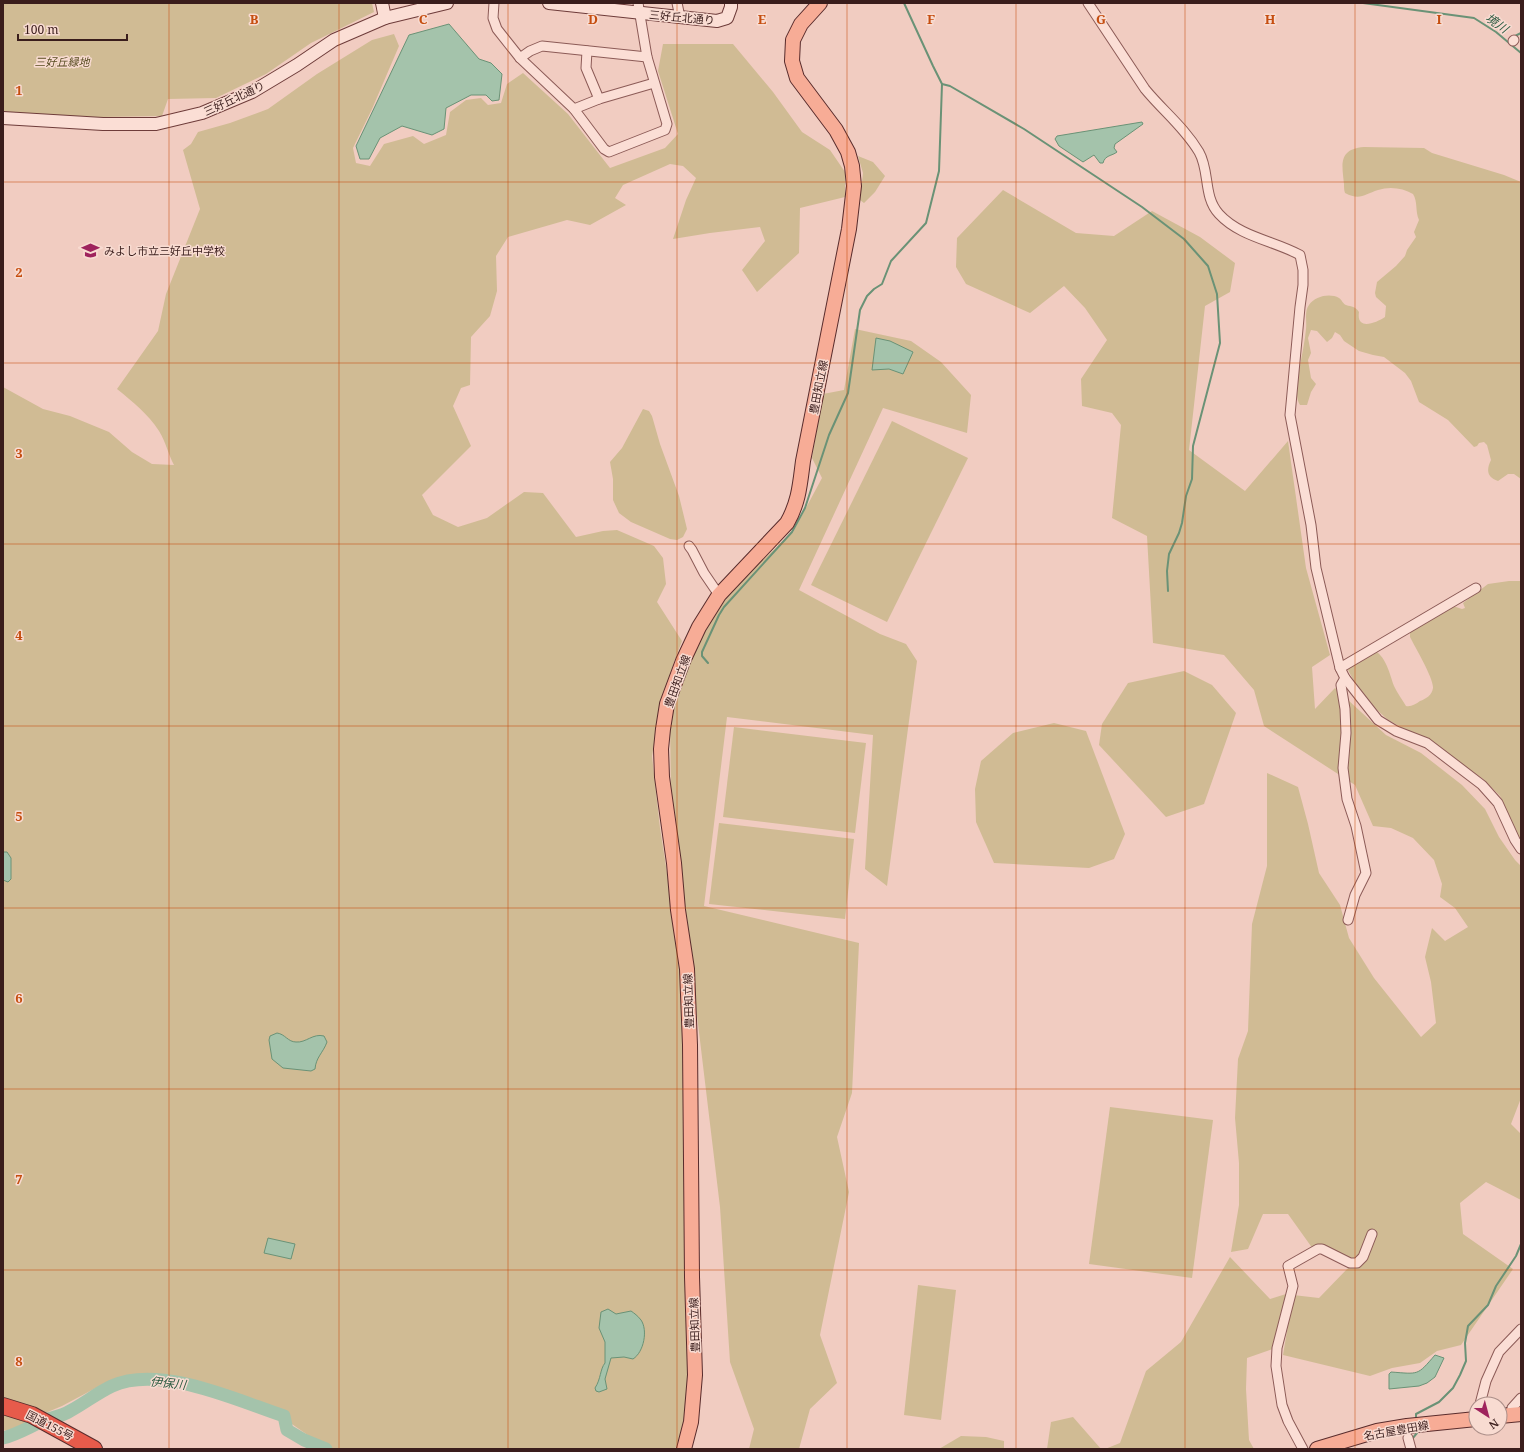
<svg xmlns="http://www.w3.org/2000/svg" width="1524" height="1452" font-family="'Noto Serif','Noto Sans JP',serif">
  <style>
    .green { fill: #d0bb94 }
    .water { fill: #a4c3ab; stroke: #6a9276 }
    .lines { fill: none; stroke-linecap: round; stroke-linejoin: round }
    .stream { stroke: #6a9276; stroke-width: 2 }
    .river { stroke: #a4c3ab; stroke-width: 13 }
    .street-casing { stroke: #8c5b57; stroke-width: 11 }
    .secondary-casing { stroke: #6e3c3a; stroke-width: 14 }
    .primary-casing { stroke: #592c2c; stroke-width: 16 }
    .highway-casing { stroke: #592c2c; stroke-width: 18 }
    .street { stroke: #fbded5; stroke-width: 9 }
    .secondary { stroke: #fbded5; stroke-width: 12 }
    .primary { stroke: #f7ac96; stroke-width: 14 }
    .highway { stroke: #e75b4b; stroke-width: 16 }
    .grid { fill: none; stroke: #c54d0f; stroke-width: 1; stroke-opacity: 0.55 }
    .labels { text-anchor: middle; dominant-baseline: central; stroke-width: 3; stroke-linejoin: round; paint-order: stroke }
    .street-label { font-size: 11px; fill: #3a1d1c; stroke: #f8dbd1 }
    .park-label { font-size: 11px; font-style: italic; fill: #584d22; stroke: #f8dbd1 }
    .poi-label { font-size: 11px; fill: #3a1d1c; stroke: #f8dbd1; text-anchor: start }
    .water-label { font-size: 12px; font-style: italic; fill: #2b5b42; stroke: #f8dbd1 }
    .grid-label { font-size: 13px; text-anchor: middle; font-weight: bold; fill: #c54d0f; stroke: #f8dbd1; stroke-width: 3; stroke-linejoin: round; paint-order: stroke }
  </style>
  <rect width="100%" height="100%" fill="#f1ccc1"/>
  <!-- green -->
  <g class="green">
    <polygon points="3,3 372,3 374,12 311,43 266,74 216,98 168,99 162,116 102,117 12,121 3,120"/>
    <path d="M394 34 399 46 372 109 353 148 356 163 370 166 384 144 413 136 424 144 446 135 450 112 466 100 481 98 488 105 501 103 507 84 523 73 568 114 610 168 665 148 678 134 658 71 663 44H733L773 92 802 132 830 150 845 172V197L800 208 799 253 757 292 742 270 765 241 760 227 710 233 673 239 686 200 696 178 683 166 670 164 623 185 615 198 626 205 590 225 567 220 508 237 496 256 497 291 490 316 471 337 470 385 461 388 453 406 471 446 422 495 433 515 458 527 487 518 524 492 543 493 576 537 603 531 617 530 654 546 663 558 666 584 657 602 682 641 674 662 660 710 652 756 660 828 681 963 690 1355 686 1423 675 1449H333L322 1445 289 1422 187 1379 145 1374 107 1382 62 1406 43 1414 3 1401V387L43 409 70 416 109 432 132 452 152 464 174 465C168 454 166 442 159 431 148 414 133 402 117 389L158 331 166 294 200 209 183 150 191 144 198 132 230 123 268 109 317 74 372 40Z"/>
    <path d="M1364 147 1424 148 1432 153 1504 175 1521 182V479L1514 474H1508L1498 481C1487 477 1486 470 1491 460L1487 445 1484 442 1479 443 1477 446 1474 447 1448 420 1419 402 1411 381 1405 373 1384 357 1373 355 1359 351 1344 341 1340 335 1335 332 1332 338 1327 342 1317 331 1311 330 1308 338 1311 353 1308 360 1311 378 1316 384 1311 392 1307 405H1300C1298 402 1297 398 1297 394 1297 372 1304 351 1306 329 1307 322 1304 311 1309 305 1315 296 1330 293 1339 298 1342 300 1343 304 1346 305 1352 307 1355 306 1359 312 1356 331 1376 323 1385 317L1386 306 1376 297 1375 293 1377 282 1396 266 1405 256 1407 250 1416 237 1414 232 1419 220C1415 211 1418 202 1413 194 1403 188 1390 186 1378 190 1365 194 1360 201 1345 193 1344 190 1344 188 1344 184 1342 165 1338 149 1364 147Z"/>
    <polygon points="858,156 873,162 885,176 875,192 864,203 860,200 863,173"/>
    <polygon points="1003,190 1076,233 1114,236 1152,211 1200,237 1235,263 1230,292 1205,306 1189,450 1245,491 1288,441 1306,568 1330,655 1312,667 1315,709 1335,688 1386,735 1421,753 1462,785 1485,809 1499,837 1515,860 1521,866 1521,1098 1511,1124 1521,1134 1521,1200 1486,1182 1460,1203 1463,1234 1513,1269 1461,1345 1437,1351 1420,1363 1392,1368 1370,1376 1283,1355 1293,1295 1319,1298 1348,1268 1326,1247 1313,1249 1288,1214 1263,1214 1248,1249 1231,1252 1239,1205 1239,1163 1235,1118 1238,1059 1248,1031 1252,924 1267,866 1267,773 1298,787 1308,824 1319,873 1340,905 1349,938 1374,978 1421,1037 1436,1023 1431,982 1425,957 1432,928 1445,941 1468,927 1455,908 1440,897 1442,884 1434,860 1413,838 1391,828 1373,826 1355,785 1264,726 1254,690 1224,655 1153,643 1147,536 1112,518 1121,425 1112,413 1082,406 1081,379 1107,340 1085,308 1064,286 1030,313 966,284 956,267 957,238"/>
    <polygon points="855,329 911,341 941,362 971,395 967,433 883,408 799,590 880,634 906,644 917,661 887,886 865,869 873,735 727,717 704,906 859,943 852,1093 837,1137 849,1192 820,1335 837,1383 810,1409 799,1449 749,1449 754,1429 730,1362 720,1207 671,799 670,718 682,681 711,617 741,580 793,532 822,478 812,458 823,394 844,390"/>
    <polygon points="643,409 649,411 652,416 660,444 679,496 687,529 683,537 677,540 670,539 631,522 619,513 613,500 613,479 610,462 622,448"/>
    <polygon points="892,421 968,458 887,622 811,585"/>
    <path d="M1509 581H1521V841L1500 796 1483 779 1454 759 1387 719 1376 709 1354 681 1349 672 1347 667 1373 650C1386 655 1390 675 1394 686 1397 693 1402 699 1406 706 1411 707 1416 704 1420 701 1426 699 1432 695 1433 688 1434 679 1415 647 1410 637V631L1453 606 1462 609 1465 608 1463 603 1488 584Z"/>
    <polygon points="1184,671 1212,685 1236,713 1204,804 1166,817 1099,745 1102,724 1128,683"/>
    <polygon points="1054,723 1086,731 1125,834 1114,859 1089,868 994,863 976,822 975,789 981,761 1013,733"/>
    <polygon points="734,727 866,743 855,833 723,817"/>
    <polygon points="719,823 854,839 845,919 709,904"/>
    <polygon points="1110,1107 1213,1120 1192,1278 1089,1264"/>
    <polygon points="1230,1257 1270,1299 1286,1294 1273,1349 1247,1358 1246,1389 1249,1440 1254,1449 1105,1449 1120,1443 1146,1371 1181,1342"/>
    <polygon points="918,1285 956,1290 941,1420 904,1415"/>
    <polygon points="3,1413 32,1420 9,1431 3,1430"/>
    <polygon points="1073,1417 1101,1449 1047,1449 1051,1422"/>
    <polygon points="961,1436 986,1437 1004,1441 1004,1449 939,1449"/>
  </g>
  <!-- water -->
  <g class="water">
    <polygon points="449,24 479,59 491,63 502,74 499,100 492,101 486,95 471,95 446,108 444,129 432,135 402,126 380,138 369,159 360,159 356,146 409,35"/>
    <path d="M1142 122 1143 124 1115 144 1114 148 1117 152C1112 156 1105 155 1103 163H1100L1094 155 1083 162 1059 146 1055 139 1057 136Z"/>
    <polygon points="876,338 890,341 913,352 903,374 889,369 872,370"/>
    <polygon points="3,852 7,852 11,858 11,879 8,882 3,880"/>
    <path d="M277 1033C285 1034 288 1042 296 1042 306 1043 313 1033 324 1036L327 1042C323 1053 316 1057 315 1069L311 1071 283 1068 272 1059 269 1040 270 1036Z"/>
    <polygon points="268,1238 295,1244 291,1259 264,1253"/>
    <path d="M608 1309 616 1314 631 1311C634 1313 638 1316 641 1320 648 1330 644 1352 633 1359L624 1357 611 1358 605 1379 607 1389 599 1392 596 1391 595 1388C601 1379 600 1369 605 1363V1342L599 1328 601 1312Z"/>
    <path d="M1435 1355 1444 1358 1435 1377 1427 1383 1419 1386 1389 1389V1374L1391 1372C1419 1374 1417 1376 1435 1355Z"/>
  </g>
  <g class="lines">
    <!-- stream -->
    <g class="stream">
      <polyline points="1363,3 1474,18 1496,32 1521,53"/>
      <polyline points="1513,37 1521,33"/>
      <polyline points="942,84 950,86 1024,129 1142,207 1184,239 1208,266 1217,294 1220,343 1193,446 1192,479 1186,496 1182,523 1179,533 1169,554 1167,571 1168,591"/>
      <polyline points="708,663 702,656 702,652 719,615 724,607 792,532 805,508 829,435 848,393 860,310 867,296 874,289 882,284 891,261 926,223 939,171 942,84 933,66 904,3"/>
      <polyline points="1416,1419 1416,1414 1439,1402 1453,1388 1460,1375 1466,1361 1465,1343 1468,1326 1488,1305 1496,1286 1516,1256 1521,1244"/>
      <polyline points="1412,1439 1417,1433 1417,1430"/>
    </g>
    <!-- river -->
    <path class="river" d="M3 1438C19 1434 32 1425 48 1419 55 1417 64 1415 70 1411 85 1403 97 1393 112 1386 160 1364 238 1401 284 1416L287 1430 304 1440 326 1449"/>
    <defs>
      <g id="street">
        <polyline points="494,3 493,18 497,29 520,58 574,109 604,149 609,152 665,130 667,124 647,57 638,3"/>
        <polyline points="677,3 680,17"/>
        <path d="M1088 3 1145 89C1163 111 1184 127 1199 152 1210 171 1203 197 1219 214 1240 237 1275 241 1300 255L1303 270V285L1300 307 1290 415 1311 525 1316 568 1340 668 1345 678 1378 720 1396 731 1427 743 1482 785 1498 803 1515 840 1521 849"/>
        <polyline points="1513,41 1514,40"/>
        <polyline points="587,51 586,68 599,99"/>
        <polyline points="520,58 530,51 542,46 647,57"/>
        <polyline points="574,109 599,99 654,83"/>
        <polyline points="689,546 692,550 704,573 719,595"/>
        <polyline points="1340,668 1476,588"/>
        <polyline points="1345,678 1341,685 1345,709 1346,733 1343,768 1347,799 1356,826 1366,873 1355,895 1348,920"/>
        <polyline points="1480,1404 1486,1381 1499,1352 1521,1329"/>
        <polyline points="1511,1415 1512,1408 1521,1398"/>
        <polyline points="1408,1438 1411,1449"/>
        <polyline points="1303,1449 1288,1421 1282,1405 1276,1366 1277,1348 1293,1286 1288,1266 1318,1249 1322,1249 1350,1263 1357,1263 1363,1257 1372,1234"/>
      </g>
      <g id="secondary">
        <polyline points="382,3 385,18"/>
        <polyline points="549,3 717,21 727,18 731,7 731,3"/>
        <polyline points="3,118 103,124 156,124 202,113 252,92 297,65 334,40 385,18 447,3"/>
      </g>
      <g id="primary">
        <polyline points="1500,1416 1521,1414"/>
        <path d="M684 1449 691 1422 695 1375 692 1277 690 1045 687 969 678 910 674 863 662 777 661 749 663 729 667 704 683 661 699 627 719 595 787 523C799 502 800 484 803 461L849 229 854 186 852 166 848 152 836 130 797 78 792 61 793 40 801 24 820 3"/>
        <polyline points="1317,1449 1377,1431 1407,1426 1476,1419"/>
      </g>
      <polyline id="highway" points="3,1406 32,1415 94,1449"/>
    </defs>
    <!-- street casing -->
    <use href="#street" class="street-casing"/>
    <!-- secondary casing -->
    <use href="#secondary" class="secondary-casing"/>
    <!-- primary casing -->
    <use href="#primary" class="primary-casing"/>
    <!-- highway casing -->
    <use href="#highway" class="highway-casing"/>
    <!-- street -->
    <use href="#street" class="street"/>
    <!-- secondary -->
    <use href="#secondary" class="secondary"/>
    <!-- primary -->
    <use href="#primary" class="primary"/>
    <!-- highway -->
    <use href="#highway" class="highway"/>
  </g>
  <!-- grid -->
  <path class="grid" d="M169 3V1449M339 3V1449M508 3V1449M677 3V1449M847 3V1449M1016 3V1449M1185 3V1449M1355 3V1449M3 182H1521M3 363H1521M3 544H1521M3 726H1521M3 908H1521M3 1089H1521M3 1270H1521"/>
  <!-- icons -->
  <defs>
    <symbol id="school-bare" viewBox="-9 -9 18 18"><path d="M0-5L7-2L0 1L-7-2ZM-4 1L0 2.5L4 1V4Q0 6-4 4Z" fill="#9f235d" stroke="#f8dbd1" stroke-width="2.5" paint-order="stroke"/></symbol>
  </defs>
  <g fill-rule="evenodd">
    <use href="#school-bare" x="78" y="238" width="25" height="25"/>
  </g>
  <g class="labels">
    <!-- street labels -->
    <g class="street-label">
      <text transform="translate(682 17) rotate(5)">三好丘北通り</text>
      <text transform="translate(234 98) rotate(-25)">三好丘北通り</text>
      <text transform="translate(818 387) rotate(-79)">豊田知立線</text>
      <text transform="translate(677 681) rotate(-70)">豊田知立線</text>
      <text transform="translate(688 1001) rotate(-92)">豊田知立線</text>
      <text transform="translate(694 1325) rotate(-92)">豊田知立線</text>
      <text transform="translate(50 1425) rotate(27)">国道155号</text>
      <text transform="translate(1396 1430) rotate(-10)">名古屋豊田線</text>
    </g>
    <!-- park labels -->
    <g class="park-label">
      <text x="62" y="61">三好丘緑地</text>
    </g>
    <!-- poi labels -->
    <g class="poi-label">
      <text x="104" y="250">みよし市立三好丘中学校</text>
    </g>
    <!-- water labels -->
    <g class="water-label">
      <text transform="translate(1497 23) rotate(35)">境川</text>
      <text transform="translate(168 1383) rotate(6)">伊保川</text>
    </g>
  </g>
  <g class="grid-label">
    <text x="254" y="24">B</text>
    <text x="423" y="24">C</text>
    <text x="593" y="24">D</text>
    <text x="762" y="24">E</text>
    <text x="931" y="24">F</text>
    <text x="1101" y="24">G</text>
    <text x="1270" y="24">H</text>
    <text x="1439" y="24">I</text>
    <text x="19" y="95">1</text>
    <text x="19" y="277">2</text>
    <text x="19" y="458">3</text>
    <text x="19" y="640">4</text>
    <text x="19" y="821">5</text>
    <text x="19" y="1003">6</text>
    <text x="19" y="1184">7</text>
    <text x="19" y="1366">8</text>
  </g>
  <!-- border -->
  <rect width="1524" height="1452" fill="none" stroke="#3a1d1c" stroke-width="8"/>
  <!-- north arrow -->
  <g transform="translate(1488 1416) rotate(144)"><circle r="19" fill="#f8dbd1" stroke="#ac8f89"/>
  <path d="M0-3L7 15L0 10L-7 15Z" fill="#9f235d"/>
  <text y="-6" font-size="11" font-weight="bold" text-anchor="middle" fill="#3a1d1c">N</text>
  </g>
  <!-- scale -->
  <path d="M18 34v6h109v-6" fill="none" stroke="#3a1d1c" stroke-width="2"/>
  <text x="24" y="34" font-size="12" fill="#3a1d1c" stroke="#f8dbd1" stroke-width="3" paint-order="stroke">100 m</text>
</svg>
